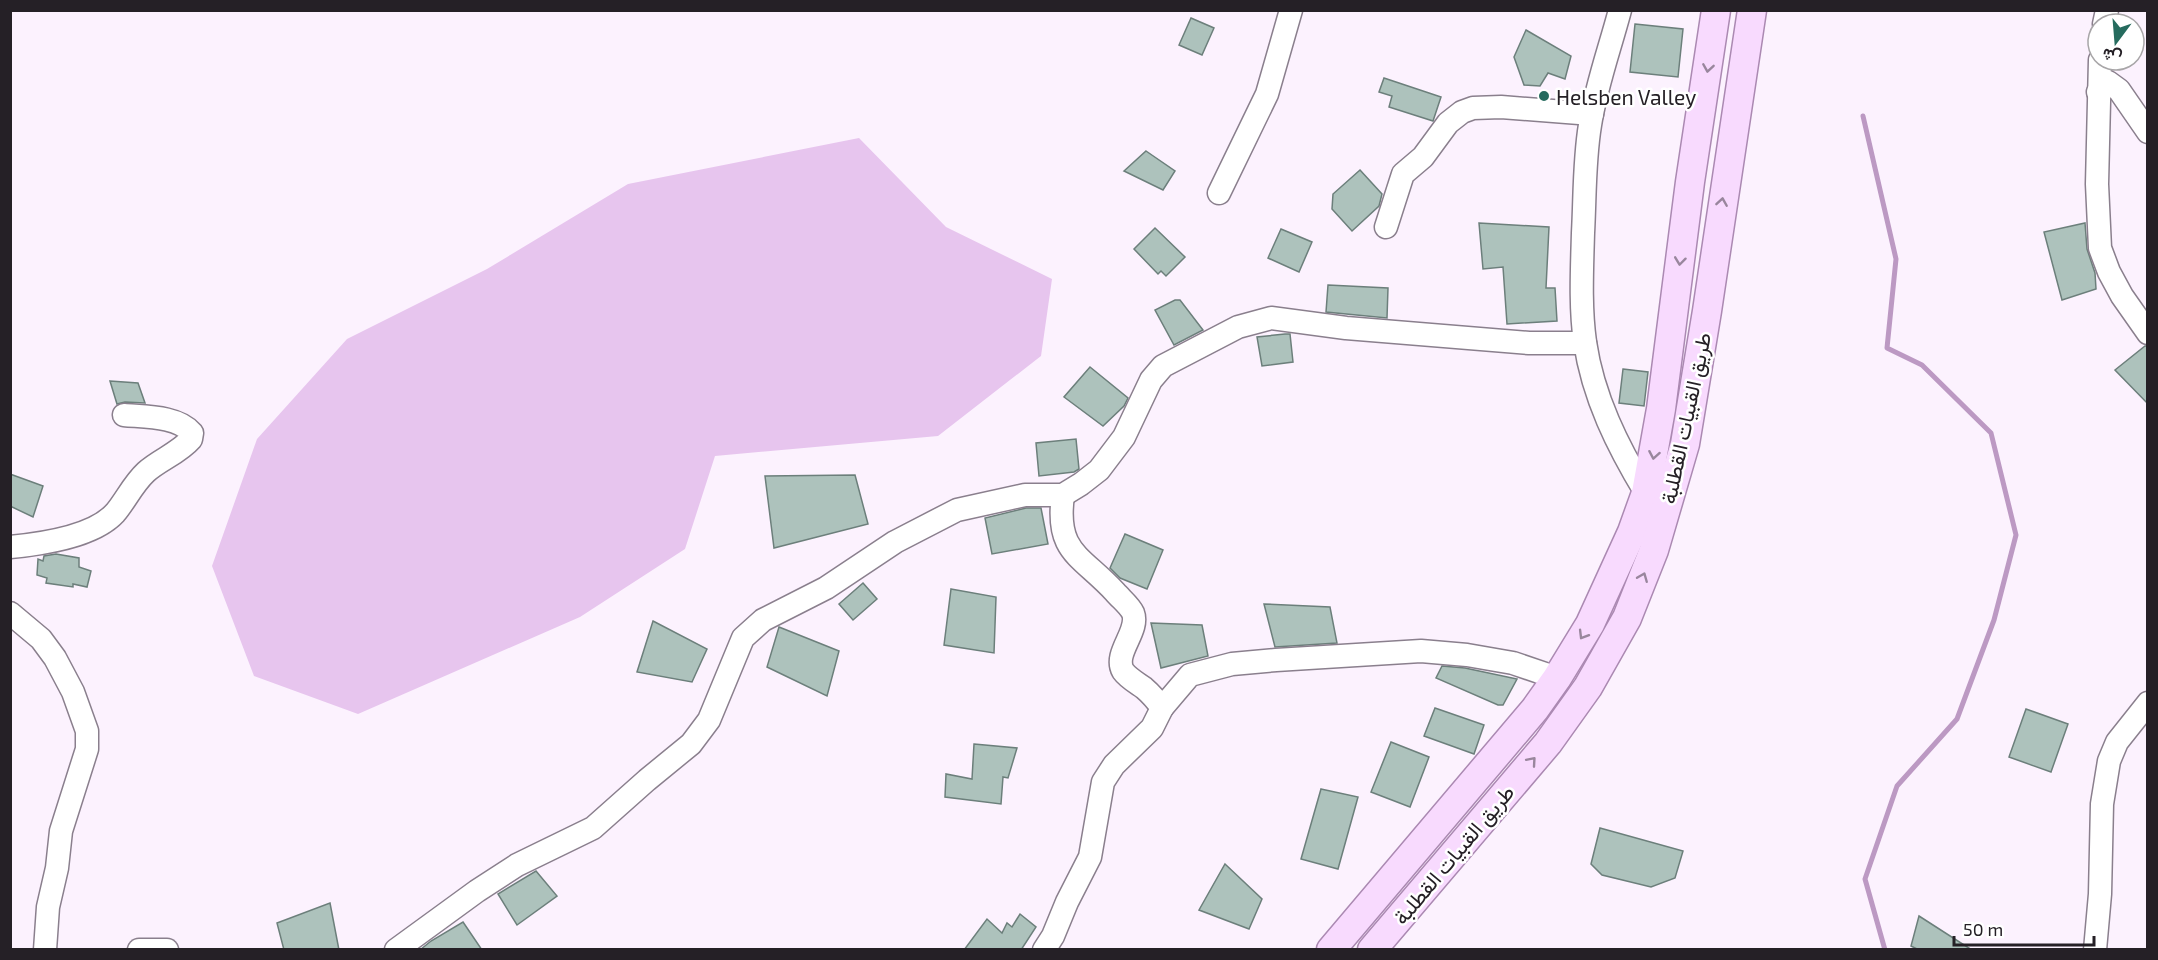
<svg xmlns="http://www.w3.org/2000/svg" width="2158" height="960" font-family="'Exo 2',Vazirmatn,sans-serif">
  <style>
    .green { fill: #e7c5ee }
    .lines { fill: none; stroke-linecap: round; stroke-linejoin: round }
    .stream { stroke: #bc99c3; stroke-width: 5 }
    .building { fill: #adc2bc; stroke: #6c7f7b; stroke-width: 1.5 }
    .minor-casing { stroke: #8a7f8d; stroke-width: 25 }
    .major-casing { stroke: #ab89b2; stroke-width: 31 }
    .minor { stroke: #fff; stroke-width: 22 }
    .major { stroke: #f8dafe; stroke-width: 28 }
    .oneway { stroke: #99869d }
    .poi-dot { fill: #256b5e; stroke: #fff; stroke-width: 2 }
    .labels { text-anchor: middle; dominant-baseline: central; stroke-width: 5; stroke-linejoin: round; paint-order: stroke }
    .poi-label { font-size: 21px; fill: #252026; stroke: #fff; text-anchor: start }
    .street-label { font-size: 21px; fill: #252026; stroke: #fff }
  </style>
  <rect width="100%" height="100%" fill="#fcf2fe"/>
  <!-- green -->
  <polygon class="green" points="859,138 946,227 1052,279 1041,356 938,436 715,456 685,549 580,617 358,714 254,676 212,566 257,439 347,339 487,269 628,184"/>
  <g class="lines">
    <!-- stream -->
    <polyline class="stream" points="1863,116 1896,259 1887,348 1922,365 1991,433 2016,535 1994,620 1957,719 1897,786 1865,879 1885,950"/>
  </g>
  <!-- building -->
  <g class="building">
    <polygon points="1191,18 1214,28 1202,55 1179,45"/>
    <polygon points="1635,24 1683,29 1678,77 1630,72"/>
    <polygon points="1526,30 1571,56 1565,79 1548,73 1540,86 1524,85 1514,57"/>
    <polygon points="1384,78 1441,97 1433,121 1389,107 1392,96 1379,92"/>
    <polygon points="1146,151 1175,171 1163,190 1124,171"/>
    <polygon points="1360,170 1382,194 1379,206 1352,231 1332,209 1333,194"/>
    <polygon points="1479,223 1549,227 1546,288 1555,288 1557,321 1507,324 1503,267 1483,269"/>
    <polygon points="2085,223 2087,249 2095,273 2096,289 2062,300 2044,232"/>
    <polygon points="1155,228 1185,257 1166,276 1161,271 1158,274 1134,249"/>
    <polygon points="1281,229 1312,242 1299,272 1268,258"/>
    <polygon points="1328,285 1388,288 1387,318 1326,312"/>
    <polygon points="1175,300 1180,300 1203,330 1174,345 1155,310"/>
    <polygon points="1285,334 1290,334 1293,362 1262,366 1257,337"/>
    <polygon points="2145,346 2148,346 2148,404 2115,370"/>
    <polygon points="1090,367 1128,398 1124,406 1103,426 1064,397"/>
    <polygon points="1623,369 1648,372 1644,406 1619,403"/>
    <polygon points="110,381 138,383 145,403 125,402 117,404"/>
    <polygon points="1076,439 1079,469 1074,472 1039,476 1036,443"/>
    <polygon points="10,474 43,486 33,517 10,506"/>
    <polygon points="855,475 868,524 774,548 765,476"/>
    <polygon points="1026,508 1041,508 1048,544 992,554 985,518"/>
    <polygon points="1125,534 1163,550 1147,589 1120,578 1110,568"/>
    <polygon points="56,554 79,558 79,567 91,571 87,587 73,584 73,587 46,583 47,578 37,575 38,559 43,561 44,556"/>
    <polygon points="863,583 877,599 853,620 839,604"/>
    <polygon points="951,589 996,597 994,653 944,645"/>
    <polygon points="1264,604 1330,607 1337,643 1275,647"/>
    <polygon points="653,621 707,649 692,682 637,672"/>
    <polygon points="1151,623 1202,625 1208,656 1161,668"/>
    <polygon points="779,627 839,651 827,696 767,667"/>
    <polygon points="1442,666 1465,668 1517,679 1503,705 1498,705 1436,678"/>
    <polygon points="1435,708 1484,725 1474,754 1424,736"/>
    <polygon points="2026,709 2068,724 2051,772 2009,757"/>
    <polygon points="1391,742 1429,757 1410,807 1371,792"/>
    <polygon points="974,744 1017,748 1008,778 1003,777 1001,804 945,797 946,774 972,779"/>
    <polygon points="1321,789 1358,797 1338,869 1301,859"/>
    <polygon points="1600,828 1683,851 1675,878 1651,887 1602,875 1591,864"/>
    <polygon points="1225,864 1262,899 1249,929 1199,910"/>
    <polygon points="536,871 557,896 517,925 498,894"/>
    <polygon points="330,903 339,950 284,950 277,923"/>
    <polygon points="1020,914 1036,927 1021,950 964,950 987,919 1002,933 1007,923 1012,927"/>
    <polygon points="1919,916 1972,950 1919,950 1911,946"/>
    <polygon points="463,922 482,950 420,950 431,941"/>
  </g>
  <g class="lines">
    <defs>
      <g id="minor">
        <path d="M1620 10C1610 48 1596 86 1590 125 1584 161 1585 197 1583 233 1582 269 1580 307 1585 342 1593 397 1618 447 1646 493"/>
        <polyline points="2104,24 2107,10"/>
        <polyline points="2100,60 2097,184 2100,248 2109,272 2122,296 2148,333"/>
        <polyline points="2098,92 2108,82 2119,90 2148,132"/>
        <polyline points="1219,193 1267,94 1291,10"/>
        <polyline points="1386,227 1403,174 1423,157 1448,123 1462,112 1473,108 1501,107 1592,114"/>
        <path d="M1063 495C1055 553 1081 555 1115 592 1121 599 1130 606 1133 613 1140 631 1113 653 1123 671 1128 678 1137 683 1144 688 1151 694 1157 701 1162 708L1190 675 1232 664 1276 660 1421 651 1467 655 1513 663 1557 678"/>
        <path d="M10 547C41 544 93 537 115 513 126 500 133 484 146 472 159 460 179 453 191 439L192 433C178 416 145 417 124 415"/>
        <polyline points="10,613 41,639 55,658 73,692 87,731 87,749 61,831 57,868 48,907 45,950"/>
        <polyline points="139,950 167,950"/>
        <polyline points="396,950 477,891 517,865 593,828 647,780 691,744 709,720 743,638 763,620 826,588 895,542 957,510 1025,495 1063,495 1081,484 1099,470 1124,437 1151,380 1163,366 1238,327 1271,318 1346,328 1529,343 1585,343"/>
        <polyline points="1044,950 1053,936 1067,902 1090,857 1103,782 1114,765 1152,728 1162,708"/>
        <polyline points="2095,950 2100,894 2102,804 2109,761 2117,742 2148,703"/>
      </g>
      <g id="major">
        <polyline points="1331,950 1535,709 1557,678 1590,624 1632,532 1646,493 1661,409 1690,182 1716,10"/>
        <polyline points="1372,950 1548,743 1588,687 1627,618 1654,550 1685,444 1707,311 1752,10"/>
      </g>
    </defs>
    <!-- minor casing -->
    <use href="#minor" class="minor-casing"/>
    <!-- major casing -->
    <use href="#major" class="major-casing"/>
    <!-- minor -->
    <use href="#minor" class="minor"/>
    <!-- major -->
    <use href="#major" class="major"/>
  </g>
  <!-- one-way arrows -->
  <defs><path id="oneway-chevron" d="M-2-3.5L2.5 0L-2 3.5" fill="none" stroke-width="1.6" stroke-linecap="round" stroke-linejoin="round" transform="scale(1.5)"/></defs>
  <g class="oneway">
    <use href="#oneway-chevron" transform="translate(1708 68) rotate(99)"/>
    <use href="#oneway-chevron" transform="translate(1722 202) rotate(-81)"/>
    <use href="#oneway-chevron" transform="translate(1680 261) rotate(97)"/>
    <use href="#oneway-chevron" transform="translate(1654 455) rotate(100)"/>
    <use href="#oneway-chevron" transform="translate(1643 577) rotate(-68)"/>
    <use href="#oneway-chevron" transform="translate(1583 635) rotate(121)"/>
    <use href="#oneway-chevron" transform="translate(1532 761) rotate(-49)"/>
  </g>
  <!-- markers -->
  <circle class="poi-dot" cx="1544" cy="96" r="6"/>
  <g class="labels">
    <!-- poi labels -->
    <g class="poi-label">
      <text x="1556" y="96">Helsben Valley</text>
    </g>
    <!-- street labels -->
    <g class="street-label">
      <text transform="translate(1685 418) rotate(-78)">طريق القبيات القطلبة</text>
      <text transform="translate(1453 854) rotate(-50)">طريق القبيات القطلبة</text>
    </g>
  </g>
  <!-- border -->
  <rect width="2158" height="960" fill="none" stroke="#252026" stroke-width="24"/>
  <!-- north arrow -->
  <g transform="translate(2116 42) rotate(196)"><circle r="28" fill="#ffffff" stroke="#a8a6a8" stroke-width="1.5"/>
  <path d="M0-4.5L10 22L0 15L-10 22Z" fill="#256b5e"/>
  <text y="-9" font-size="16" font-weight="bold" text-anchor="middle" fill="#252026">ش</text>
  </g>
  <!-- scale -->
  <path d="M1954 936v9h140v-9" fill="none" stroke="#252026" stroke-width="3"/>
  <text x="1963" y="936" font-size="18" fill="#252026" stroke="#ffffff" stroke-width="4.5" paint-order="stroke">50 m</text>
</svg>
